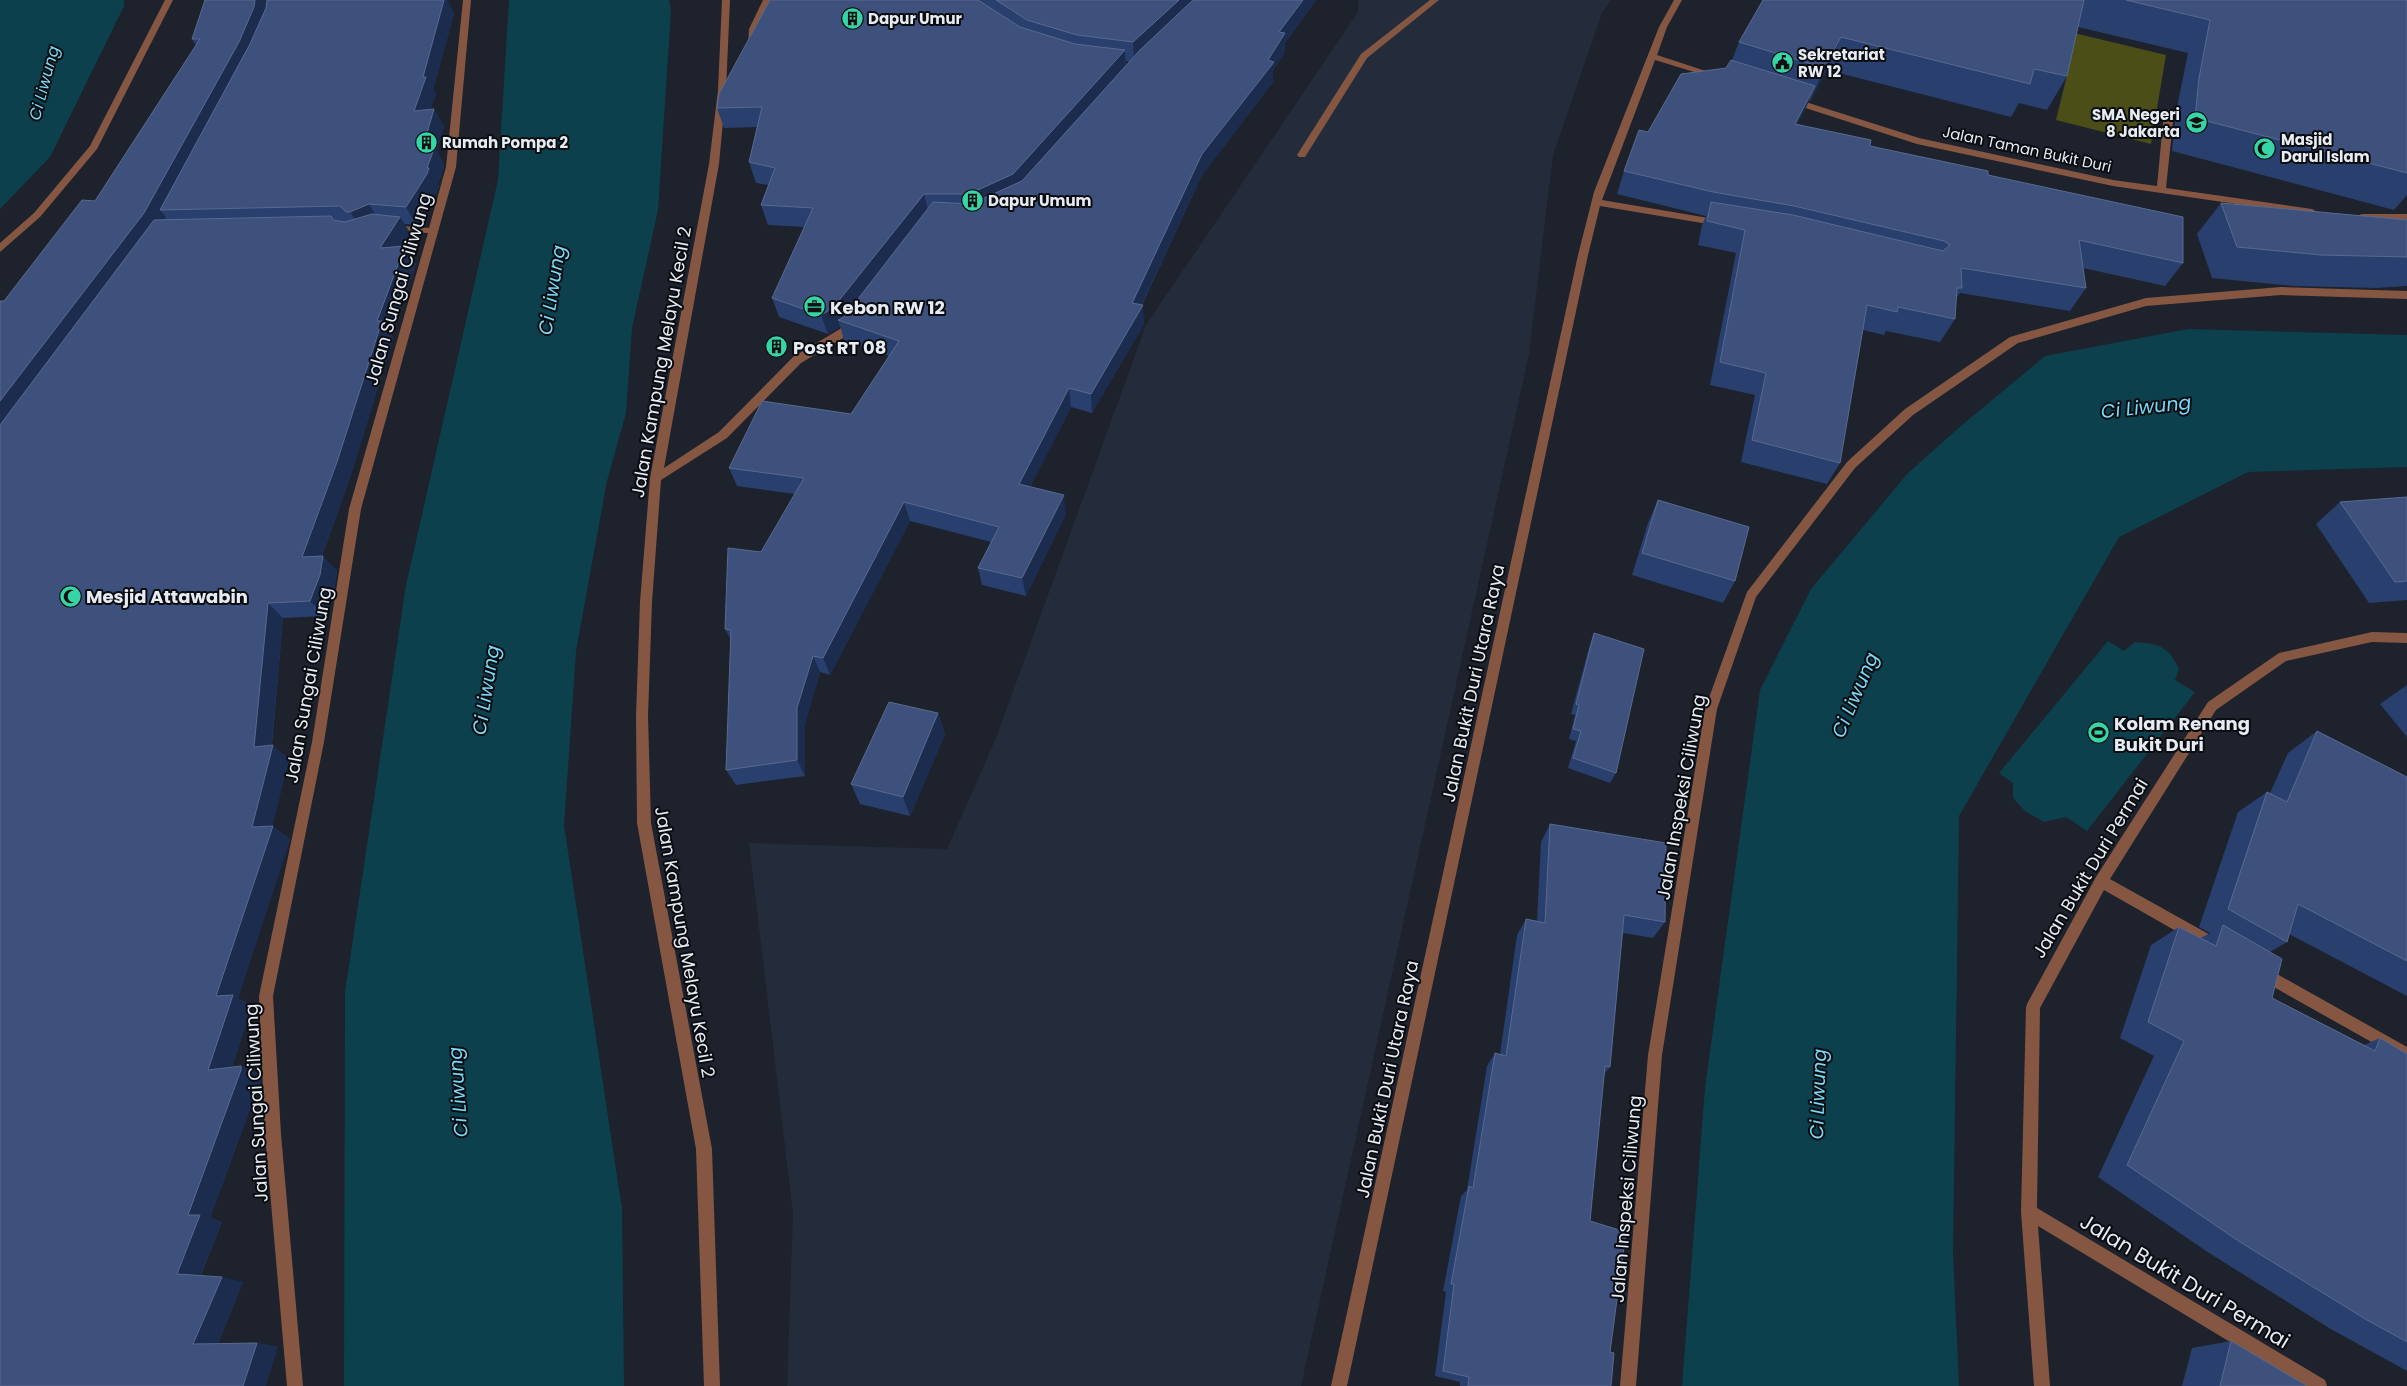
<svg xmlns="http://www.w3.org/2000/svg" width="2407" height="1386" font-family="Poppins,sans-serif">
  <style>
    .built { fill: #242b3b }
    .green { fill: #4c4e18 }
    .water { fill: #0d404d }
    .lines { fill: none; stroke-linecap: round; stroke-linejoin: round }
    .minor { fill: #855743; fill-rule: evenodd }
    .wall { fill: #293f6e; fill-rule: evenodd }
    .shaded-wall { fill: #1c2c4e }
    .building { fill: #3e517c; stroke: #586a8f }
    .labels { text-anchor: middle; dominant-baseline: central; stroke-width: 4; stroke-linejoin: round; paint-order: stroke }
    .far-poi-label { font-size: 15px; font-weight: bold; fill: #e7ebf2; stroke: #090c10; text-anchor: start }
    .far-street-label { font-size: 15px; fill: #e7ebf2; stroke: #090c10 }
    .far-water-label { font-size: 16px; font-style: italic; fill: #7ad9f6; stroke: #090c10 }
    .street-label { font-size: 18px; fill: #e7ebf2; stroke: #090c10 }
    .poi-label { font-size: 18px; font-weight: bold; fill: #e7ebf2; stroke: #090c10; text-anchor: start }
    .water-label { font-size: 19px; font-style: italic; fill: #7ad9f6; stroke: #090c10 }
    .near-street-label { font-size: 21px; fill: #e7ebf2; stroke: #090c10 }
  </style>
  <rect width="100%" height="100%" fill="#1d222c"/>
  <!-- built -->
  <polygon class="built" points="1358,0 1611,0 1602,13 1553,155 1529,354 1301,1386 787,1386 793,1214 749,843 947,849 996,738 1146,325 1358,12"/>
  <!-- green -->
  <polygon class="green" points="2028,22 2166,55 2151,144 2056,120 2067,75"/>
  <!-- water -->
  <g class="water">
    <polygon points="0,0 124,0 124,6 50,157 0,209"/>
    <polygon points="509,0 669,0 671,11 658,210 632,328 626,413 607,481 576,651 564,825 622,1209 624,1386 344,1386 345,992 406,585 498,180"/>
    <polygon points="2188,329 2407,335 2407,467 2248,472 2119,537 1959,816 1953,1253 1959,1386 1682,1386 1705,1088 1760,690 1811,589 1908,473 1962,425 2045,356"/>
    <path d="M2108 641 2124 651 2135 642C2160 644 2168 646 2179 669L2175 680 2195 692 2087 831 2066 817 2044 822 2025 811 2013 798V783L1999 773Z"/>
  </g>
  <g class="lines">
    <!-- minor -->
    <g class="minor">
      <polygon points="165,0 173,0 97,149 40,217 0,252 0,243 34,213 90,146"/>
      <polygon points="463,0 471,0 456,167 361,509 324,742 273,996 281,1134 303,1386 287,1386 265,1134 259,996 312,742 349,509 428,233 390,231 385,228 390,225 429,228 446,167"/>
      <polygon points="722,0 730,0 726,90 719,164 664,468 719,432 793,357 840,329 849,319 853,318 858,322 848,335 801,363 727,438 661,480 652,602 648,716 651,823 712,1149 720,1386 704,1386 696,1149 637,823 636,716 640,602 650,478 709,164 718,90"/>
      <polygon points="763,0 771,0 757,29 755,46 748,48 749,29"/>
      <polygon points="1430,0 1439,0 1367,58 1305,157 1299,157 1297,155 1361,54"/>
      <polygon points="1674,0 1682,0 1667,27 1657,55 1721,76 1717,79 1655,60 1602,200 1720,220 1725,223 1720,226 1600,206 1588,255 1347,1386 1331,1386 1578,255 1594,192 1659,27"/>
      <polygon points="1793,98 1919,138 2113,180 2157,186 2164,112 2169,109 2174,112 2166,188 2312,209 2317,212 2312,215 2113,186 1917,144 1790,103 1790,99"/>
      <polygon points="2362,214 2407,214 2407,220 2359,219 2359,215"/>
      <polygon points="2281,287 2407,291 2407,299 2281,295 2146,306 2018,343 1913,415 1855,468 1756,597 1717,709 1662,1055 1636,1386 1620,1386 1648,1055 1705,709 1747,592 1847,462 1905,409 2010,337 2146,298"/>
      <polygon points="2372,632 2407,633 2407,643 2372,642 2286,661 2216,710 2110,879 2221,941 2223,946 2221,951 2216,953 2211,951 2104,890 2040,1008 2037,1208 2325,1380 2327,1386 2303,1386 2038,1226 2050,1386 2034,1386 2021,1212 2026,1007 2028,1002 2096,877 2208,702 2279,653"/>
      <polygon points="2261,965 2407,1047 2407,1062 2256,977 2254,972 2256,967"/>
    </g>
  </g>
  <!-- wall -->
  <g class="wall">
    <path d="M770 0H1316L1285 43 1284 54 1273 70V82L1202 175 1142 305 1144 324 1092 413 1071 407 1030 487 1066 514 1026 596 982 585 978 568 991 542 910 521 830 675 820 672 805 724V776L736 785 726 770 731 640 725 629 761 552 795 494 737 486 729 468 851 414 889 356 844 340 840 326 828 334 779 317 772 298 804 227 768 225 761 205 769 185 756 183 749 162 757 127 724 128 717 108ZM1126 61 1130 62 1126 66Z"/>
    <polygon points="1763,0 2407,0 2407,195 2394,210 2172,151 2176,112 2188,53 2078,27 2067,76 2047,110 2019,103 2011,117 1827,70 1810,101 1809,101 1797,124 1870,146 1988,175 2183,263 2165,286 2083,268 2086,288 2070,311 1960,293 1956,298 1955,319 1940,342 1886,331 1884,335 1863,330 1840,463 1827,484 1741,462 1755,395 1710,385 1736,253 1698,245 1702,225 1706,216 1617,194 1624,171 1648,132 1726,68 1732,60 1739,42"/>
    <polygon points="454,13 433,90 436,94 430,109 434,109 444,127 437,151 444,165 444,167 438,184 439,186 437,192 416,225 404,224 411,234 403,246 416,264 391,334 393,338 350,478 322,556 337,571 334,590 325,616 283,618 272,745 289,759 272,826 290,839 238,998 252,1006 232,1067 261,1075 261,1079 210,1218 222,1222 201,1275 243,1282 218,1344 257,1343 278,1347 0,1386 95,201 196,45 192,39"/>
    <polygon points="2221,203 2407,220 2407,286 2376,288 2294,286 2212,278 2197,234"/>
    <polygon points="2407,497 2407,600 2369,603 2316,524 2340,502"/>
    <polygon points="1658,500 1735,581 1723,603 1632,575 1648,523"/>
    <polygon points="1594,633 1616,773 1610,783 1568,768 1576,741 1569,739 1575,715 1571,714 1590,644"/>
    <polygon points="2407,685 2407,737 2380,704"/>
    <polygon points="938,713 945,734 910,816 860,804 851,784"/>
    <polygon points="2317,731 2407,777 2407,996 2289,934 2287,942 2270,952 2272,998 2364,1045 2380,1038 2407,1054 2407,1371 2329,1328 2206,1251 2098,1177 2154,1056 2120,1038 2151,945 2179,927 2201,938 2210,933 2199,927 2238,812 2267,792 2270,793 2288,753"/>
    <polygon points="1550,824 1665,922 1653,938 1623,933 1610,1067 1604,1074 1590,1221 1610,1352 1611,1386 1460,1386 1460,1382 1435,1376 1446,1292 1443,1291 1461,1196 1467,1190 1487,1066 1495,1053 1500,1054 1517,935 1526,919 1537,921 1541,842"/>
    <polygon points="2231,1341 2307,1386 2182,1386 2192,1348"/>
  </g>
  <!-- shaded-wall -->
  <g class="shaded-wall">
    <polygon points="255,0 270,0 265,24 160,210 166,217 158,231 0,446 0,401"/>
    <polygon points="444,0 448,0 454,13 433,90 436,94 424,128 414,111"/>
    <polygon points="1179,0 1201,0 1134,62 1133,42"/>
    <polygon points="1303,0 1316,0 1285,43 1284,54 1273,70 1273,82 1202,175 1139,310 1143,305 1144,324 1092,413 1091,394 1202,154 1268,60 1279,32"/>
    <polygon points="1841,37 1827,70 1810,101 1824,68"/>
    <polygon points="1125,50 1126,70 1016,194 973,214 969,194"/>
    <polygon points="1815,86 1805,110 1785,147 1795,124"/>
    <polygon points="434,109 444,127 437,151 444,165 444,167 438,184 439,186 437,192 416,225 406,207 427,168 423,147"/>
    <polygon points="924,194 929,214 843,322 838,320 840,326 839,328 828,334 821,315"/>
    <polygon points="369,204 380,222 362,229 350,212"/>
    <polygon points="400,217 411,234 391,265 380,248"/>
    <polygon points="405,246 416,264 391,334 393,338 350,478 316,572 302,557 377,321"/>
    <polygon points="1069,388 1071,407 1022,503 1019,484"/>
    <polygon points="1064,495 1066,514 1026,596 1022,578"/>
    <polygon points="904,502 910,521 830,675 823,658"/>
    <polygon points="323,556 337,571 334,590 325,616 310,601"/>
    <polygon points="268,603 283,618 271,751 273,745 289,759 271,833 273,826 290,839 238,998 252,1006 228,1079 208,1070 216,996 252,827 254,747"/>
    <polygon points="813,656 820,672 805,724 805,776 797,760 797,708"/>
    <polygon points="938,713 945,734 910,816 903,797"/>
    <polygon points="241,1066 261,1075 261,1079 210,1218 222,1222 199,1279 177,1274 188,1215"/>
    <polygon points="222,1277 243,1282 216,1349 193,1344"/>
    <polygon points="257,1343 278,1347 266,1386 243,1386"/>
  </g>
  <!-- building -->
  <g class="building">
    <polygon points="205,0 255,0 254,7 239,42 144,213 0,401 0,301 4,301 82,200 95,201 200,39 192,39"/>
    <polygon points="267,0 444,0 423,77 426,77 414,111 434,109 423,147 434,147 434,149 427,168 429,168 427,174 406,207 369,204 350,212 346,212 340,206 160,210 250,44 266,8"/>
    <polygon points="770,0 978,0 1020,27 1075,44 1125,50 1013,174 969,194 924,194 833,308 821,315 772,298 813,208 761,205 775,168 749,162 762,107 717,108 719,94"/>
    <polygon points="996,0 1179,0 1133,42 1077,35 1027,20"/>
    <polygon points="1193,0 1303,0 1279,32 1285,33 1268,60 1274,62 1202,154 1132,303 1143,305 1091,394 1069,388 1019,484 1064,495 1022,578 978,568 999,527 904,502 823,658 813,656 797,708 797,760 726,770 731,630 725,629 728,548 761,552 804,478 729,468 762,401 851,414 899,341 838,320 844,317 933,202 971,204 1022,181 1140,50"/>
    <polygon points="1763,0 2084,0 2067,76 2034,69 2030,84 1841,37 1824,68 1739,42"/>
    <polygon points="2126,0 2407,0 2407,173 2195,118 2199,78 2210,20"/>
    <polygon points="1731,60 1815,86 1795,124 1871,140 1870,146 1988,171 1988,175 2183,217 2183,263 2079,240 2086,288 1961,268 1962,288 1957,288 1955,319 1898,307 1897,312 1867,305 1840,463 1752,440 1766,373 1720,362 1745,230 1707,221 1711,202 1793,215 1943,251 1950,245 1944,241 1794,206 1713,192 1624,171 1639,130 1648,132 1681,74 1726,68"/>
    <polygon points="2221,203 2407,220 2407,257 2321,255 2237,247"/>
    <polygon points="372,214 400,217 380,248 405,246 377,321 382,321 337,462 302,557 323,556 320,575 310,601 268,603 254,747 273,745 252,827 273,826 216,996 233,995 208,1070 241,1066 241,1070 188,1215 200,1215 177,1274 222,1277 193,1344 257,1343 243,1386 0,1386 0,425 154,220 331,216 333,220 345,222"/>
    <polygon points="2407,497 2407,581 2395,582 2340,502"/>
    <polygon points="1658,500 1749,527 1735,581 1642,553"/>
    <polygon points="1594,633 1644,649 1616,773 1573,758 1581,731 1573,729 1579,705 1576,704"/>
    <polygon points="889,702 938,713 903,797 851,784"/>
    <polygon points="2317,731 2407,777 2407,961 2298,904 2287,942 2228,909 2267,792 2287,802"/>
    <polygon points="1550,824 1666,843 1665,922 1624,915 1610,1067 1605,1066 1590,1221 1626,1232 1610,1352 1614,1353 1611,1386 1468,1386 1469,1377 1443,1371 1454,1284 1451,1284 1469,1186 1473,1188 1495,1053 1506,1056 1526,919 1545,923"/>
    <polygon points="2223,925 2282,959 2272,998 2375,1051 2380,1038 2407,1054 2407,1342 2367,1320 2240,1242 2127,1165 2184,1041 2148,1022 2179,927 2216,946"/>
    <polygon points="2231,1341 2307,1386 2220,1386"/>
  </g>
  <!-- icons -->
  <defs>
    <symbol id="building-disc" viewBox="-11 -11 22 22"><circle r="9.5" fill="#37d4a6" stroke="#090c10"/><path d="M-4-6H4V6H1V3H-1V6H-4ZM-2.5-4.3h1.7v1.8h-1.7ZM.8-4.3h1.7v1.8H.8ZM-2.5-1h1.7V.8h-1.7ZM.8-1h1.7V.8H.8Z" fill="#111"/></symbol>
    <symbol id="civic-disc" viewBox="-11 -11 22 22"><circle r="9.5" fill="#37d4a6" stroke="#090c10"/><path d="M-.6-6.5H3V-4.5H.6V-3L4-1V1h2V6H-6V1h2V-1L-.6-3ZM-1.2 2.5V6h2.4V2.5Z" fill="#111"/></symbol>
    <symbol id="school-disc" viewBox="-11 -11 22 22"><circle r="9.5" fill="#37d4a6" stroke="#090c10"/><path d="M0-5L7-2L0 1L-7-2ZM-4 1L0 2.5L4 1V4Q0 6-4 4Z" fill="#111"/></symbol>
    <symbol id="mosque-disc" viewBox="-11 -11 22 22"><circle r="9.5" fill="#37d4a6" stroke="#090c10"/><path d="M3.5-4.9A6 6 0 1 0 3.5 4.9A5 5 0 1 1 3.5-4.9Z" fill="#111"/></symbol>
    <symbol id="office-disc" viewBox="-11 -11 22 22"><circle r="9.5" fill="#37d4a6" stroke="#090c10"/><path d="M-6-3h4V-5.5h4V-3h4V5H-6ZM-1-4.5V-3h2v-1.5ZM-6 0V1H6V0Z" fill="#111"/></symbol>
    <symbol id="stadium-disc" viewBox="-11 -11 22 22"><circle r="9.5" fill="#37d4a6" stroke="#090c10"/><path d="M0-5a6.5 5 0 1 0 0 10a6.5 5 0 1 0 0-10ZM-3.5-1.8h7v3.6h-7Z" fill="#111"/></symbol>
  </defs>
  <g fill-rule="evenodd">
    <use href="#building-disc" x="840" y="6" width="25" height="25"/>
    <use href="#civic-disc" x="1770" y="50" width="25" height="25"/>
    <use href="#school-disc" x="2184" y="110" width="25" height="25"/>
    <use href="#building-disc" x="414" y="130" width="25" height="25"/>
    <use href="#mosque-disc" x="2252" y="136" width="25" height="25"/>
    <use href="#building-disc" x="960" y="188" width="25" height="25"/>
    <use href="#office-disc" x="802" y="294" width="25" height="25"/>
    <use href="#building-disc" x="764" y="334" width="25" height="25"/>
    <use href="#mosque-disc" x="58" y="584" width="25" height="25"/>
    <use href="#stadium-disc" x="2086" y="720" width="25" height="25"/>
  </g>
  <g class="labels">
    <!-- far-poi labels -->
    <g class="far-poi-label">
      <text x="868" y="18">Dapur Umur</text>
      <text x="1798" y="54">Sekretariat<tspan x="1798" dy="17">RW 12</tspan></text>
      <text x="2180" y="114" text-anchor="end">SMA Negeri<tspan x="2180" dy="17">8 Jakarta</tspan></text>
      <text x="2281" y="139">Masjid<tspan x="2281" dy="17">Darul Islam</tspan></text>
      <text x="442" y="142">Rumah Pompa 2</text>
      <text x="988" y="200">Dapur Umum</text>
    </g>
    <!-- far-street labels -->
    <g class="far-street-label">
      <text transform="translate(2027 149) rotate(12)">Jalan Taman Bukit Duri</text>
    </g>
    <!-- far-water labels -->
    <g class="far-water-label">
      <text transform="translate(44 83) rotate(-75)">Ci Liwung</text>
    </g>
    <!-- street labels -->
    <g class="street-label">
      <text transform="translate(398 289) rotate(-74)">Jalan Sungai Ciliwung</text>
      <text transform="translate(661 362) rotate(-80)">Jalan Kampung Melayu Kecil 2</text>
      <text transform="translate(1473 683) rotate(-78)">Jalan Bukit Duri Utara Raya</text>
      <text transform="translate(308 685) rotate(-80)">Jalan Sungai Ciliwung</text>
      <text transform="translate(1681 797) rotate(-80)">Jalan Inspeksi Ciliwung</text>
      <text transform="translate(2090 868) rotate(-59)">Jalan Bukit Duri Permai</text>
      <text transform="translate(685 942) rotate(80)">Jalan Kampung Melayu Kecil 2</text>
      <text transform="translate(1387 1079) rotate(-78)">Jalan Bukit Duri Utara Raya</text>
      <text transform="translate(256 1103) rotate(-93)">Jalan Sungai Ciliwung</text>
      <text transform="translate(1626 1199) rotate(-85)">Jalan Inspeksi Ciliwung</text>
    </g>
    <!-- poi labels -->
    <g class="poi-label">
      <text x="830" y="307">Kebon RW 12</text>
      <text x="793" y="347">Post RT 08</text>
      <text x="86" y="596">Mesjid Attawabin</text>
      <text x="2114" y="723">Kolam Renang<tspan x="2114" dy="21">Bukit Duri</tspan></text>
    </g>
    <!-- water labels -->
    <g class="water-label">
      <text transform="translate(552 290) rotate(-81)">Ci Liwung</text>
      <text transform="translate(2146 407) rotate(-6)">Ci Liwung</text>
      <text transform="translate(486 690) rotate(-81)">Ci Liwung</text>
      <text transform="translate(1855 695) rotate(-67)">Ci Liwung</text>
      <text transform="translate(458 1092) rotate(-94)">Ci Liwung</text>
      <text transform="translate(1818 1094) rotate(-88)">Ci Liwung</text>
    </g>
    <!-- near-street labels -->
    <g class="near-street-label">
      <text transform="translate(2185 1281) rotate(31)">Jalan Bukit Duri Permai</text>
    </g>
  </g>
</svg>
